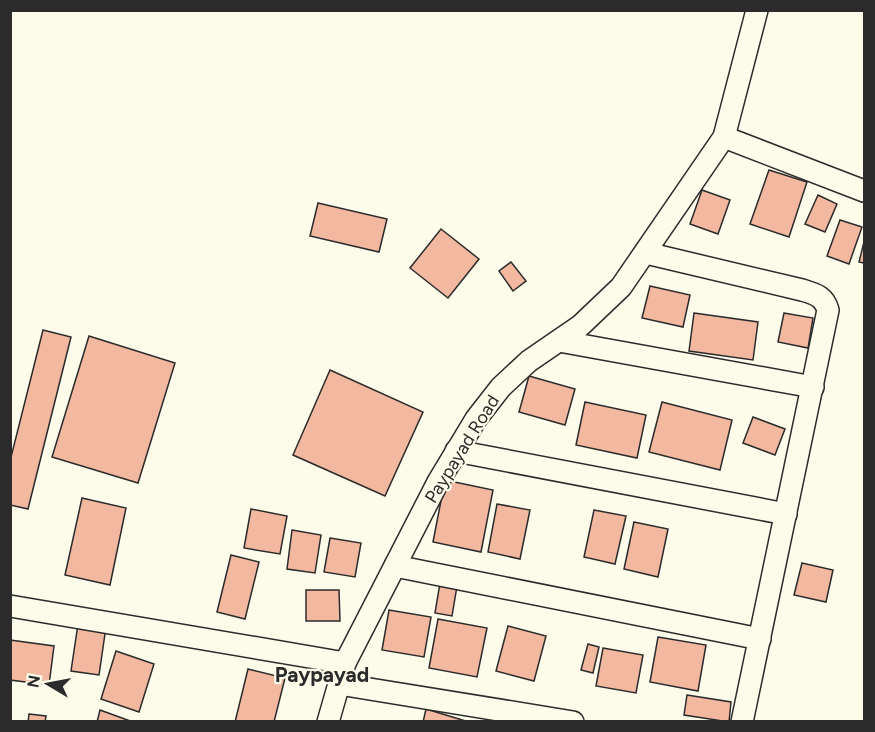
<svg xmlns="http://www.w3.org/2000/svg" width="875" height="732" font-family="Figtree,sans-serif">
  <style>
    .building { fill: #f2b8a0; stroke: #2b2b2b; stroke-width: 1.5 }
    .lines { fill: none; stroke-linecap: round; stroke-linejoin: round }
    .street-casing { stroke: #2b2b2b; stroke-width: 24 }
    .street { stroke: #fdfbea; stroke-width: 21 }
    .labels { text-anchor: middle; dominant-baseline: central; stroke-width: 4.5; stroke-linejoin: round; paint-order: stroke }
    .street-label { font-size: 18px; fill: #2b2b2b; stroke: #fdfbea }
    .quarter-label { font-size: 21px; font-weight: bold; fill: #2b2b2b; stroke: #fdfbea }
  </style>
  <rect width="100%" height="100%" fill="#fdfbea"/>
  <!-- building -->
  <g class="building">
    <polygon points="769,170 807,182 789,237 750,224"/>
    <polygon points="702,190 730,200 718,234 690,224"/>
    <polygon points="818,195 837,204 825,232 805,224"/>
    <polygon points="318,203 387,219 379,252 310,236"/>
    <polygon points="840,220 862,227 849,264 827,256"/>
    <polygon points="441,229 479,259 448,298 410,268"/>
    <polygon points="864,242 864,263 859,262"/>
    <polygon points="511,262 526,281 513,291 499,271"/>
    <polygon points="650,286 690,295 683,327 642,318"/>
    <polygon points="694,313 758,322 753,360 689,351"/>
    <polygon points="784,313 813,318 808,348 778,342"/>
    <polygon points="43,330 71,337 28,509 10,505 10,461"/>
    <polygon points="89,336 175,363 138,483 52,457"/>
    <polygon points="330,370 423,412 385,496 293,455"/>
    <polygon points="529,376 575,389 565,425 519,412"/>
    <polygon points="585,402 646,415 637,458 576,445"/>
    <polygon points="662,402 732,420 720,470 649,452"/>
    <polygon points="753,417 785,429 775,455 743,443"/>
    <polygon points="445,480 493,490 481,552 433,542"/>
    <polygon points="82,498 126,508 110,585 65,575"/>
    <polygon points="497,504 530,510 520,559 488,552"/>
    <polygon points="251,509 287,516 280,554 244,548"/>
    <polygon points="594,510 626,516 615,564 584,557"/>
    <polygon points="634,522 668,529 658,577 624,569"/>
    <polygon points="292,530 321,535 315,573 287,569"/>
    <polygon points="330,538 361,543 355,577 324,572"/>
    <polygon points="231,555 259,562 245,619 217,612"/>
    <polygon points="802,563 833,570 826,602 794,595"/>
    <polygon points="440,583 457,586 452,616 435,613"/>
    <polygon points="306,590 339,590 340,621 306,621"/>
    <polygon points="389,610 431,617 424,657 382,650"/>
    <polygon points="438,619 487,628 477,677 429,668"/>
    <polygon points="78,624 106,627 99,675 71,671"/>
    <polygon points="508,626 546,636 534,681 496,671"/>
    <polygon points="658,637 706,645 698,691 650,682"/>
    <polygon points="10,640 54,646 49,685 10,680"/>
    <polygon points="588,644 599,647 593,673 581,670"/>
    <polygon points="603,648 643,655 636,693 596,686"/>
    <polygon points="116,651 154,664 139,712 101,699"/>
    <polygon points="248,669 285,678 274,722 235,722"/>
    <polygon points="687,695 731,702 729,722 684,715"/>
    <polygon points="426,709 469,722 423,722"/>
    <polygon points="100,710 133,722 97,722"/>
    <polygon points="29,714 46,716 45,722 28,722"/>
  </g>
  <g class="lines">
    <defs>
      <g id="street">
        <polyline points="724,137 864,191"/>
        <path d="M646 253 802 290C815 294 824 296 828 310L742 722"/>
        <polyline points="559,341 813,387"/>
        <polyline points="456,451 786,514"/>
        <polyline points="395,566 760,639"/>
        <polyline points="10,606 345,663"/>
        <polyline points="339,684 573,722"/>
        <polyline points="328,722 345,663 438,482 476,419 501,387 529,361 580,326 621,287 724,137 757,10"/>
      </g>
    </defs>
    <!-- street casing -->
    <use href="#street" class="street-casing"/>
    <!-- street -->
    <use href="#street" class="street"/>
  </g>
  <g class="labels">
    <!-- street labels -->
    <g class="street-label">
      <text transform="translate(462 449) rotate(-58)">Paypayad Road</text>
    </g>
    <!-- quarter labels -->
    <g class="quarter-label">
      <text x="322" y="674">Paypayad</text>
    </g>
  </g>
  <!-- border -->
  <rect width="875" height="732" fill="none" stroke="#2b2b2b" stroke-width="24"/>
  <!-- north arrow -->
  <g transform="translate(48 684) rotate(280)" stroke="#fdfbea" stroke-width="4.5" paint-order="stroke">
  <path d="M0-4.5L10 22L0 15L-10 22Z" fill="#2b2b2b"/>
  <text y="-9" font-size="16" font-weight="bold" text-anchor="middle" fill="#2b2b2b">N</text>
  </g>
</svg>
